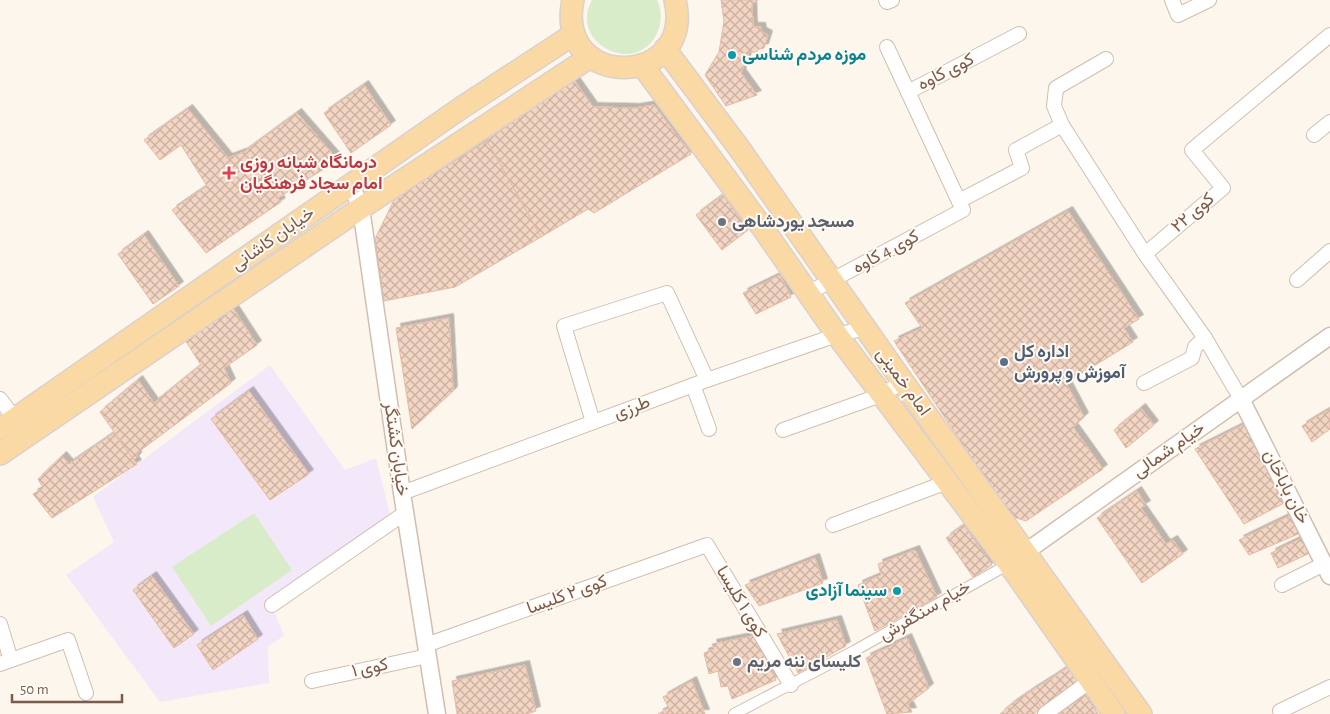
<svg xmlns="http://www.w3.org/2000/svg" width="1330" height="714" font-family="'Alegreya Sans',Vazirmatn,sans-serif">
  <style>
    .education { fill: #f3e8fa }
    .green { fill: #d8ecc9 }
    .building { fill: url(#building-cross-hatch); stroke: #e6bba3; filter: url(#shadow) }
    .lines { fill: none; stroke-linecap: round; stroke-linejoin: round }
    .pedestrian-casing { stroke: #d1beb0; stroke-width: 12 }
    .minor-casing { stroke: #d1beb0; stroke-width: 16 }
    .tertiary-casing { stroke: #d1beb0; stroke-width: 19 }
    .primary-casing { stroke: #dad1cd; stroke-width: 24 }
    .pedestrian { stroke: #fff; stroke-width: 10 }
    .minor { stroke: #fff; stroke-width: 14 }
    .tertiary { stroke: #fff; stroke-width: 16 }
    .primary { stroke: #fbd9a5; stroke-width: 21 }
    .culture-dot { fill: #0f9aa8; stroke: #fffaf3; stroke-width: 2 }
    .health-dot { fill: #e0444e; stroke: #fffaf3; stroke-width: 2 }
    .worship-dot { fill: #6b7280; stroke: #fffaf3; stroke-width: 2 }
    .service-dot { fill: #5c6f8a; stroke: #fffaf3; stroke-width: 2 }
    .labels { text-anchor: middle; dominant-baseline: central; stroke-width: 4; stroke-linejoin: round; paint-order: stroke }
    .culture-label { font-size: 18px; font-weight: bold; fill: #0d838f; stroke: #fffaf3; text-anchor: start }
    .street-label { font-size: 18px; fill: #7a5c4d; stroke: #fffaf3 }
    .health-label { font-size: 18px; font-weight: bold; fill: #be3a42; stroke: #fffaf3; text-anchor: start }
    .worship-label { font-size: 18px; font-weight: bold; fill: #5b616d; stroke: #fffaf3; text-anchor: start }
    .service-label { font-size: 18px; font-weight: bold; fill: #4e5e75; stroke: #fffaf3; text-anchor: start }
  </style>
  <defs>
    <pattern id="building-cross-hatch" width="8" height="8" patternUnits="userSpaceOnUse" patternTransform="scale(1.25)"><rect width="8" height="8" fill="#f3d5c3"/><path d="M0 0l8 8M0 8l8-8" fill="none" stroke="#cab0a1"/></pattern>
    <filter id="shadow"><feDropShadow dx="4.5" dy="-4.5" stdDeviation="0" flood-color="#0004"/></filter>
  </defs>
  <rect width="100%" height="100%" fill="#fdf6ec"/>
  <!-- education -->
  <polygon class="education" points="270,365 345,470 376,458 392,522 272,605 284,636 268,646 269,683 160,702 66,575 114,542 93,497"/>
  <!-- green -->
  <g class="green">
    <path d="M592 0H657C662 10 662 23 657 33 637 78 568 43 592 0Z"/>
    <polygon points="254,513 292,570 211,626 172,567"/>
  </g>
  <!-- building -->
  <g class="building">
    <polygon points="721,0 758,0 752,4 753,27 761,27 762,32 768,35 764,48 759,49 756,52 749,52 741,73 757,95 726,106 705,75 719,52 724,21"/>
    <polygon points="572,77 593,107 635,108 654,105 691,154 594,213 588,209 541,237 487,141"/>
    <polygon points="364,85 391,125 351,153 324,113"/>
    <polygon points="188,109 228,158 244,152 281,202 206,253 172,210 207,186 181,145 160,160 144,140"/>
    <polygon points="297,113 338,160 278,198 244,152"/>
    <polygon points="487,141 541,237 455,287 384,301 375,239 395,198"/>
    <polygon points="723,195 748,230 722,250 696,215"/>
    <polygon points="1068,211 1139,319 1124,328 1133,342 1066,383 1084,417 1073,427 1103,469 1026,521 1010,516 894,341 922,328 905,303"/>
    <polygon points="144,235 179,286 153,304 118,254"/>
    <polygon points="780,275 791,297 756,314 743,293"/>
    <polygon points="231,305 257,345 224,368 231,383 137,453 137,457 134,460 100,412 138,380 154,403 201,365 185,340"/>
    <polygon points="449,318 453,391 412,429 396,328"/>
    <polygon points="249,391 309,474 270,500 211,419"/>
    <polygon points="1141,408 1154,425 1126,448 1114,430"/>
    <polygon points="1330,409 1330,429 1312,442 1302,426"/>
    <polygon points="1247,423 1288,501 1244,524 1195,449"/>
    <polygon points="114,433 137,464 52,518 33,494 43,488 38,479 62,456 69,464"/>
    <polygon points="1137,491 1146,505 1141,508 1166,544 1173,540 1183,554 1142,583 1097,518"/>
    <polygon points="1295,513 1303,532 1249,555 1239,540"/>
    <polygon points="964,525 992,565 973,577 946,538"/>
    <polygon points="1306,536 1312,552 1278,568 1271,553"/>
    <polygon points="915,550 937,597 875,631 858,585 881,575 878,564"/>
    <polygon points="815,558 823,583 759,606 745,585"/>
    <polygon points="152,576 194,634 174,648 133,590"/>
    <polygon points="243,615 258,639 213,670 197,645"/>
    <polygon points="837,620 846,646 798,673 777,634"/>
    <polygon points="757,635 776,680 732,699 728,686 721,687 718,671 709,674 704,653 714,649 712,644"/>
    <polygon points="907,638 929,688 908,704 912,712 887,714 866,658"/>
    <polygon points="525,665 536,711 527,714 457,714 452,681"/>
    <polygon points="1068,667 1081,683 1062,695 1050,679"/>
    <polygon points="1050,679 1062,695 1041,708 1031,691"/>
    <polygon points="692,681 705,714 672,714 663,697"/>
    <polygon points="1031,691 1041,708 1034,714 1019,714 1012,704"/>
    <polygon points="1085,695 1098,714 1058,714"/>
    <polygon points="1012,704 1019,714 1000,714"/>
    <polygon points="669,708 672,714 658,714"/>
  </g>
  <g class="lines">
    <defs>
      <polyline id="pedestrian" points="734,714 854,651 1009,564"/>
      <g id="minor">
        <polyline points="886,0 887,2 892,0"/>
        <polyline points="1172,0 1178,15 1209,0"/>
        <polyline points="887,47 908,92"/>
        <polyline points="1106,59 1056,88 1054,106 1062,125 1145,254"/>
        <polyline points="1314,135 1330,122"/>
        <polyline points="959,201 1022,168 1016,150 1062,125"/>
        <polyline points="1297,280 1330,251"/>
        <polyline points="808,293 963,210 908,92 1019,34"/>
        <polyline points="1144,383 1192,358 1195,347 1205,338"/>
        <polyline points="693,385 709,429"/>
        <polyline points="0,399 15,419"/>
        <polyline points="1241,399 1205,338 1145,254 1223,188 1192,150 1330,35"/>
        <polyline points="593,422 564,326 667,293 707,380"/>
        <polyline points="783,430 881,395 903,382"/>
        <polyline points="402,493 707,380 837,335 865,328"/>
        <polyline points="833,525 947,482"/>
        <polyline points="1282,585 1324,564"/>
        <polyline points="272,605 405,513"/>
        <polyline points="0,624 11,660"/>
        <polyline points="426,645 707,545 791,685"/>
        <polyline points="0,664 68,640 86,693"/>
        <polyline points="312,681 428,656"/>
        <polyline points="1280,711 1330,687"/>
        <polyline points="1045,714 1090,681"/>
      </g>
      <g id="tertiary">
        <polyline points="351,185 361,208 402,493 437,714"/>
        <polyline points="1241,399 1330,576"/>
        <polyline points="1017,558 1330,336"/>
      </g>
      <g id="primary">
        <path d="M573 0C554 92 696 88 675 0"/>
        <polyline points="665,49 739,148 903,382 1141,714"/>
        <polyline points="642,65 762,227 837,335 1009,564 1114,714"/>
        <polyline points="0,429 461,108 574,34"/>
        <polyline points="0,454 361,208 590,57"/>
      </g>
    </defs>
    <!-- pedestrian casing -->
    <use href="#pedestrian" class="pedestrian-casing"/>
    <!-- minor casing -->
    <use href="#minor" class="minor-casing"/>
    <!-- tertiary casing -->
    <use href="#tertiary" class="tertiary-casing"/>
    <!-- primary casing -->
    <use href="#primary" class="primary-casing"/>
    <!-- pedestrian -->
    <use href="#pedestrian" class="pedestrian"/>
    <!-- minor -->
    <use href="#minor" class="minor"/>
    <!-- tertiary -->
    <use href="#tertiary" class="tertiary"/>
    <!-- primary -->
    <use href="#primary" class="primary"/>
  </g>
  <!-- markers -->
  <g class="culture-dot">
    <circle cx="732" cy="55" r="5"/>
    <circle cx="897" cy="591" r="5"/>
  </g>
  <path class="health-dot" d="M226.5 165.5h5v5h5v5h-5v5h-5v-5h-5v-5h5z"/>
  <g class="worship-dot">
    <circle cx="722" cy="222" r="5"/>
    <circle cx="737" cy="662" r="5"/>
  </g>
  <circle class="service-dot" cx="1004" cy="362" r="5"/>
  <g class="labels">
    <!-- culture labels -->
    <g class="culture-label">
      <text x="742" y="55">موزه مردم شناسی</text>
      <text x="887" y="591" text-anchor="end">سینما آزادی</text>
    </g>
    <!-- street labels -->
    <g class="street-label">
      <text transform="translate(946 72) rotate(-27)">کوی کاوه</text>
      <text transform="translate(1193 213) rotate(-41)">کوی ۲۲</text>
      <text transform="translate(273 239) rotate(-35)">خیابان کاشانی</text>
      <text transform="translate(886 252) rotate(-28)">کوی 4 کاوه</text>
      <text transform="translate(903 382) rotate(54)">امام خمینی</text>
      <text transform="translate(632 408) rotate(-20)">طرزی</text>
      <text transform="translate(396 449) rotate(82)">خیابان کشتگر</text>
      <text transform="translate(1169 450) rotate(-35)">خیام شمالی</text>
      <text transform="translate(1286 487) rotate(63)">خان باباخان</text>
      <text transform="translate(567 595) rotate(-20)">کوی ۲ کلیسا</text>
      <text transform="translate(741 602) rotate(59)">کوی ۱ کلیسا</text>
      <text transform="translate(925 611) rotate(-30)">خیام سنگفرش</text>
      <text transform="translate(370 668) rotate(-12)">کوی ۱</text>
    </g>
    <!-- health labels -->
    <g class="health-label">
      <text x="240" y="163">درمانگاه شبانه روزی<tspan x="240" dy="21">امام سجاد فرهنگیان</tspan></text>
    </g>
    <!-- worship labels -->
    <g class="worship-label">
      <text x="732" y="222">مسجد یوردشاهی</text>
      <text x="747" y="662">کلیسای ننه مریم</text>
    </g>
    <!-- service labels -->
    <g class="service-label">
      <text x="1014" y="352">اداره کل<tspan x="1014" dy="21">آموزش و پرورش</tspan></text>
    </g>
  </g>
  <!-- scale -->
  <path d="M12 694v8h110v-8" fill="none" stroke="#7a5c4d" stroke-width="2.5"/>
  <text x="20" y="694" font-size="15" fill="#7a5c4d" stroke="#fffaf3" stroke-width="4" paint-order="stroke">50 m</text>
</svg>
